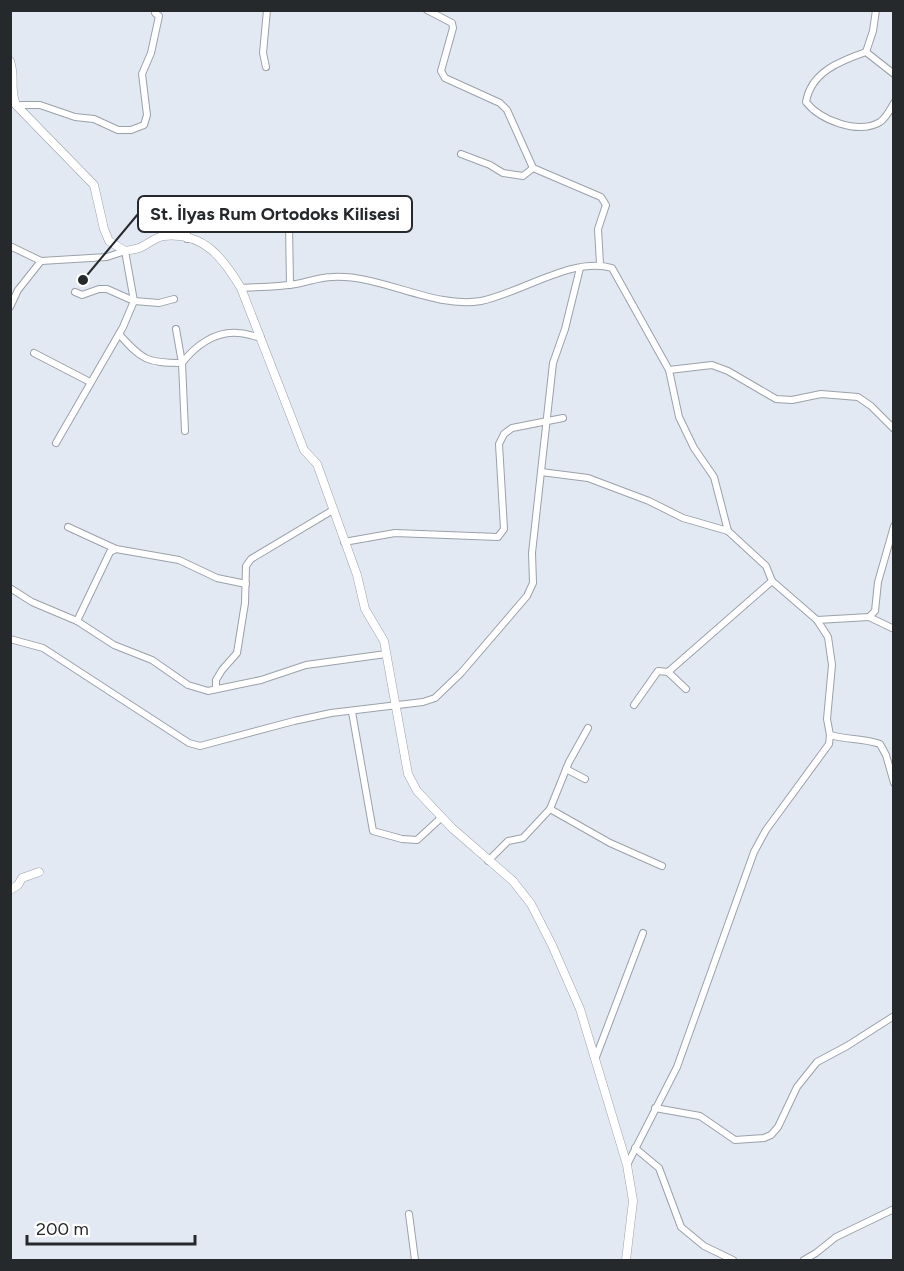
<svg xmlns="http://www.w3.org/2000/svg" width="904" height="1271" font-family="Figtree,sans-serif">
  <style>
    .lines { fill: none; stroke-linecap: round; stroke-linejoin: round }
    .minor-casing { stroke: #9ba1a9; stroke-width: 8 }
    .tertiary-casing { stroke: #9ba1a9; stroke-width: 9 }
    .minor { stroke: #fff; stroke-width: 6 }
    .tertiary { stroke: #fff; stroke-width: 8 }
    .leader { fill: none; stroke: #26292c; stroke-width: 2 }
    .callout-dot { fill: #26292c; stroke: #fff; stroke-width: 2 }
    .callout { fill: #fff; stroke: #26292c; stroke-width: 2 }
    .callout-label { font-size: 18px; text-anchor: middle; font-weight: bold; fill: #26292c }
  </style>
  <rect width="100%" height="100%" fill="#e3e9f2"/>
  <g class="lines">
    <defs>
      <g id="minor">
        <polyline points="427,10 452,23 453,28 441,71 445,78 500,103 507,110 533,168 601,197 606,205 598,229 600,264"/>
        <path d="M866 52C840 61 811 72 806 102 820 120 858 135 880 122 886 118 890 110 894 103"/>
        <polyline points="866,52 873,31 876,10"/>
        <polyline points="866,52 894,74"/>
        <polyline points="266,67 263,53 267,10"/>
        <polyline points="16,105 40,105 75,117 94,119 118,130 131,130 144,125 147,115 142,74 151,53 159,16 155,13 156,10"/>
        <polyline points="461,154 490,165 503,173 523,176 533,168"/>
        <polyline points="186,206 187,239"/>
        <polyline points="289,224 290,285"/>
        <polyline points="10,246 41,261 107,257 125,251 134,301 123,327 56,443"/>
        <path d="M241 288C259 287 278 287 296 284 308 282 320 277 332 277 381 274 432 309 481 301 521 293 573 256 612 268L669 370 679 417 694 448 714 477 728 531 766 566 772 581 817 620 828 637 832 665 827 719 830 735 829 744 766 830 754 852 677 1067 627 1165"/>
        <polyline points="75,292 82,295 99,289 107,289 134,301 159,303 174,299"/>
        <polyline points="10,307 18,290 41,261"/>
        <polyline points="176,329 182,363 185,431"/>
        <path d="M119 334C142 360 147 363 182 363 195 346 215 331 238 333 245 333 253 336 261 338"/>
        <polyline points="34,353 90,382"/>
        <polyline points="669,370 712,365 728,371 776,399 792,400 821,394 858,397 871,406 894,429"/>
        <polyline points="541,472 588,478 649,501 683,518 728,531"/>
        <polyline points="68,527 116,549"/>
        <polyline points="344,542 395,533 498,537 504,529 499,444 504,434 512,428 563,418"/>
        <polyline points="10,588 32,602 77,621 114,645 152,660 188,685 208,691 261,680 306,665 386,654"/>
        <polyline points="869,617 894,629"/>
        <polyline points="817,620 869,617 875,611 878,582 894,526"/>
        <polyline points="77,621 110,552 116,549 179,560 217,578 246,584"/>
        <polyline points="10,639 43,648 189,743 200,746 294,721 331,713 423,702 435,698 461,673 527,596 533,583 532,553 553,363 565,329 580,268"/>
        <polyline points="668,672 686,689"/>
        <polyline points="216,689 216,680 222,670 237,653 245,603 246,566 251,559 333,510"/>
        <polyline points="634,705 658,671 668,672 772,581"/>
        <polyline points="352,712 373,831 402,839 417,840 442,817"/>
        <path d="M830 735C847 740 864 738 880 744L886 755 894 783"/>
        <polyline points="566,769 585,779"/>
        <polyline points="550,809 610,843 662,866"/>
        <polyline points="488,861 508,841 523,838 550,809 569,762 588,728"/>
        <polyline points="596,1057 643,933"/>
        <polyline points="655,1108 700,1116 735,1140 764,1138 771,1135 778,1127 797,1087 817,1062 847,1046 894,1016"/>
        <polyline points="635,1148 659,1168 681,1227 704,1246 733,1260"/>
        <polyline points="409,1214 415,1260"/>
        <polyline points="804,1260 816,1253 836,1237 894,1209"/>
      </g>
      <g id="tertiary">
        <path d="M10 61C16 79 9 88 16 105L94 185 104 229 109 241 125 251C129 250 134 250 139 248 147 245 155 237 164 236 204 232 223 258 241 288L304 450 317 464 357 575 365 609 384 641 408 774 417 791 452 828 513 881 531 904 552 945 580 1009 627 1165 633 1201 626 1260"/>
        <polyline points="10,890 18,885 22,878 39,872"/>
      </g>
    </defs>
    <!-- minor casing -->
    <use href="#minor" class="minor-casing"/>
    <!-- tertiary casing -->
    <use href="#tertiary" class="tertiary-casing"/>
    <!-- minor -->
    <use href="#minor" class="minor"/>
    <!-- tertiary -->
    <use href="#tertiary" class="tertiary"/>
  </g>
  <!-- callouts -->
  <path class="leader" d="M83 280L138 214"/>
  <circle class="callout-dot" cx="83" cy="280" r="6"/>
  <rect class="callout" x="138" y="196" width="274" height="36" rx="6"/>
  <g class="callout-label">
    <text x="275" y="220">St. İlyas Rum Ortodoks Kilisesi</text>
  </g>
  <!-- border -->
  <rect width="904" height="1271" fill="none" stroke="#26292c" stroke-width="24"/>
  <!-- scale -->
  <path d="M27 1235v9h168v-9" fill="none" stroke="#26292c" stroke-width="3"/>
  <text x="36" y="1235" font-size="18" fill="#26292c" stroke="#ffffff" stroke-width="4.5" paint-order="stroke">200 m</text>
</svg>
